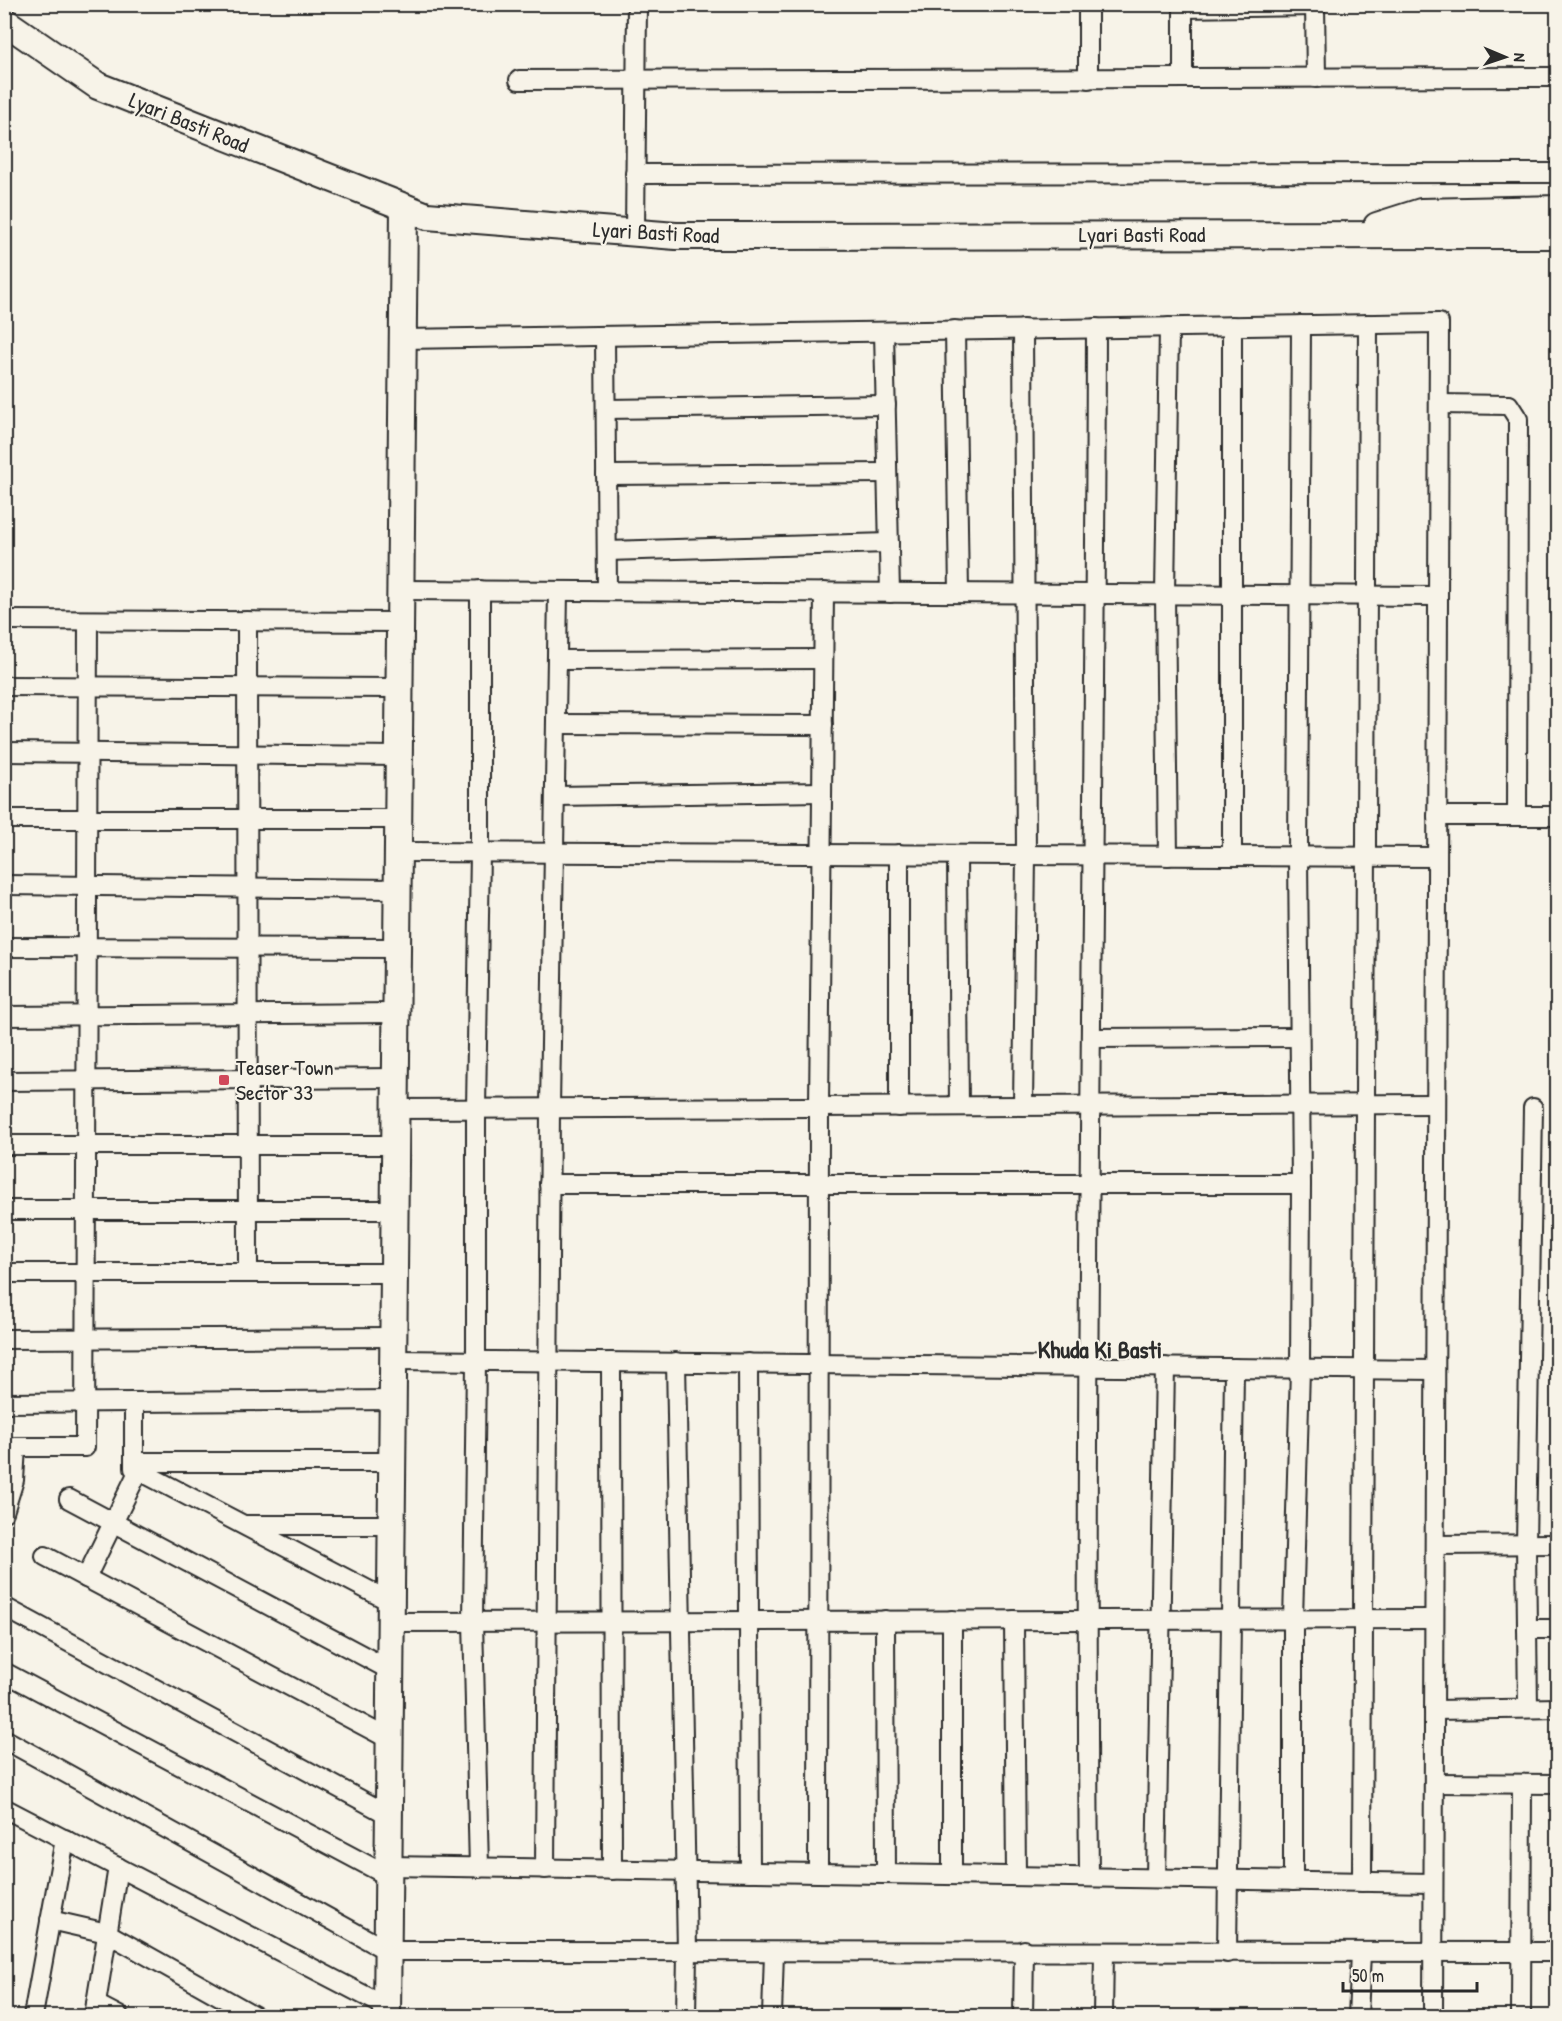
<svg xmlns="http://www.w3.org/2000/svg" width="1562" height="2021" font-family="'Patrick Hand',sans-serif">
  <style>
    .lines { fill: none; stroke-linecap: round; stroke-linejoin: round }
    .street-casing { stroke: #2b2b2b; stroke-width: 22 }
    .secondary-casing { stroke: #2b2b2b; stroke-width: 30 }
    .street { stroke: #f7f3e8; stroke-width: 18 }
    .secondary { stroke: #f7f3e8; stroke-width: 26 }
    .poi-dot { fill: #d1495b; stroke: #f7f3e8; stroke-width: 2 }
    .labels { text-anchor: middle; dominant-baseline: central; stroke-width: 4.5; stroke-linejoin: round; paint-order: stroke }
    .street-label { font-size: 22px; fill: #2b2b2b; stroke: #f7f3e8 }
    .poi-label { font-size: 22px; fill: #2b2b2b; stroke: #f7f3e8; text-anchor: start }
    .neighbourhood-label { font-size: 24px; font-weight: bold; fill: #2b2b2b; stroke: #f7f3e8 }
  </style>
  <rect width="100%" height="100%" fill="#f7f3e8"/>
  <filter id="ink" filterUnits="userSpaceOnUse"><feTurbulence type="fractalNoise" baseFrequency=".0167" numOctaves="2"/><feDisplacementMap in="SourceGraphic" scale="12" xChannelSelector="R" yChannelSelector="G"/><feConvolveMatrix kernelMatrix="1 2 1 2 8 2 1 2 1" color-interpolation-filters="sRGB"/></filter>
  <g filter="url(#ink)">
    <g class="lines">
      <defs>
        <g id="street">
          <polyline points="1088,4 1088,79"/>
          <polyline points="1315,4 1316,78"/>
          <polyline points="1183,8 1315,6"/>
          <polyline points="1183,78 1183,4"/>
          <polyline points="519,80 1558,77"/>
          <polyline points="635,174 1558,173"/>
          <polyline points="635,233 637,4"/>
          <polyline points="1023,329 1026,855 1023,1106"/>
          <polyline points="955,330 959,593"/>
          <polyline points="884,332 890,593"/>
          <polyline points="605,336 607,591"/>
          <polyline points="402,339 1439,323 1433,2016"/>
          <polyline points="1439,404 1509,405 1518,419 1517,816"/>
          <polyline points="606,409 886,405"/>
          <polyline points="606,475 887,473"/>
          <polyline points="607,551 889,543"/>
          <polyline points="400,590 1438,596"/>
          <polyline points="4,620 400,622"/>
          <polyline points="247,621 248,1273"/>
          <polyline points="557,660 823,659"/>
          <polyline points="4,686 399,688"/>
          <polyline points="556,724 823,725"/>
          <polyline points="4,752 399,756"/>
          <polyline points="555,796 822,792"/>
          <polyline points="1437,816 1558,816"/>
          <polyline points="4,819 398,819"/>
          <polyline points="398,852 1437,857"/>
          <polyline points="899,854 899,1107"/>
          <polyline points="957,855 959,1106"/>
          <polyline points="1168,856 1165,594 1169,327"/>
          <polyline points="1232,856 1232,326"/>
          <polyline points="4,885 397,889"/>
          <polyline points="4,947 397,948"/>
          <polyline points="4,1016 396,1013"/>
          <polyline points="1091,1038 1298,1037"/>
          <polyline points="4,1081 396,1078"/>
          <polyline points="395,1109 1436,1104"/>
          <polyline points="4,1145 395,1145"/>
          <polyline points="549,1184 1301,1184"/>
          <polyline points="4,1210 394,1210"/>
          <polyline points="4,1273 394,1273"/>
          <polyline points="4,1339 393,1337"/>
          <polyline points="393,1360 1435,1370"/>
          <polyline points="611,1362 612,1870"/>
          <polyline points="676,1362 687,1951 686,2016"/>
          <polyline points="748,1363 750,1872"/>
          <polyline points="134,1402 134,1468 391,1602"/>
          <polyline points="4,1403 393,1400"/>
          <polyline points="4,1450 16,1447 85,1447 88,621"/>
          <polyline points="134,1462 392,1462"/>
          <polyline points="69,1499 390,1670"/>
          <polyline points="4,1512 14,1480 16,1447"/>
          <polyline points="246,1525 391,1525"/>
          <polyline points="1435,1545 1558,1544"/>
          <polyline points="45,1556 389,1739"/>
          <polyline points="86,1578 139,1470"/>
          <polyline points="4,1607 389,1815"/>
          <polyline points="885,1620 886,1874"/>
          <polyline points="952,1620 952,1875"/>
          <polyline points="1014,1620 1016,1876"/>
          <polyline points="390,1622 1434,1619"/>
          <polyline points="1527,1629 1558,1629"/>
          <polyline points="4,1672 388,1876"/>
          <polyline points="1528,1708 1526,1545 1533,1108"/>
          <polyline points="1434,1710 1558,1708"/>
          <polyline points="4,1739 388,1951 1558,1952"/>
          <polyline points="1434,1783 1558,1784"/>
          <polyline points="4,1808 387,2007"/>
          <polyline points="388,1866 1433,1883"/>
          <polyline points="479,1868 473,1621 476,1361 476,1109 480,852 480,590"/>
          <polyline points="545,1869 550,1108 558,591"/>
          <polyline points="818,1873 819,1107 824,592"/>
          <path d="M1089 1877C1084 1361 1095 845 1096 328"/>
          <polyline points="1156,1878 1165,1367"/>
          <polyline points="1293,1881 1293,1619 1300,1369 1301,1184 1298,856 1301,325"/>
          <polyline points="1362,1882 1368,324"/>
          <polyline points="50,1920 107,1933 255,2016"/>
          <polyline points="1227,1953 1234,1368"/>
          <polyline points="96,2004 119,2016"/>
          <polyline points="33,2016 65,1839"/>
          <polyline points="94,2016 118,1867"/>
          <polyline points="772,2016 774,1952"/>
          <polyline points="1023,2016 1024,1950"/>
          <polyline points="1103,2016 1104,1952"/>
          <polyline points="1358,2016 1361,1953"/>
          <polyline points="1521,2016 1522,1784"/>
        </g>
        <g id="secondary">
          <polyline points="4,21 98,86 427,216 676,236 1558,235"/>
          <polyline points="1377,226 1421,212 1558,209"/>
          <polyline points="387,2016 404,207"/>
        </g>
      </defs>
      <!-- street casing -->
      <use href="#street" class="street-casing"/>
      <!-- secondary casing -->
      <use href="#secondary" class="secondary-casing"/>
      <!-- street -->
      <use href="#street" class="street"/>
      <!-- secondary -->
      <use href="#secondary" class="secondary"/>
    </g>
  </g>
  <!-- markers -->
  <rect class="poi-dot" x="218" y="1074" width="12" height="12" rx="3"/>
  <g class="labels">
    <!-- street labels -->
    <g class="street-label">
      <text transform="translate(189 122) rotate(22)">Lyari Basti Road</text>
      <text transform="translate(656 232) rotate(3)">Lyari Basti Road</text>
      <text x="1142" y="234">Lyari Basti Road</text>
    </g>
    <!-- poi labels -->
    <g class="poi-label">
      <text x="236" y="1067">Teaser Town<tspan x="236" dy="25">Sector 33</tspan></text>
    </g>
    <!-- neighbourhood labels -->
    <g class="neighbourhood-label">
      <text x="1100" y="1349">Khuda Ki Basti</text>
    </g>
  </g>
  <!-- margin -->
  <rect width="1562" height="2021" fill="none" stroke="#f7f3e8" stroke-width="24"/>
  <rect x="12" y="12" width="1538" height="1997" fill="none" stroke="#2b2b2b" stroke-width="2" filter="url(#ink)"/>
  <!-- north arrow -->
  <g transform="translate(1505 57) rotate(92)" stroke="#f7f3e8" stroke-width="4.5" paint-order="stroke">
  <path d="M0-4.5L10 22L0 15L-10 22Z" fill="#2b2b2b"/>
  <text y="-9" font-size="16" font-weight="bold" text-anchor="middle" fill="#2b2b2b">N</text>
  </g>
  <!-- scale -->
  <path d="M1343 1982v9h134v-9" fill="none" stroke="#2b2b2b" stroke-width="3"/>
  <text x="1352" y="1982" font-size="18" fill="#2b2b2b" stroke="#f7f3e8" stroke-width="4.5" paint-order="stroke">50 m</text>
</svg>
